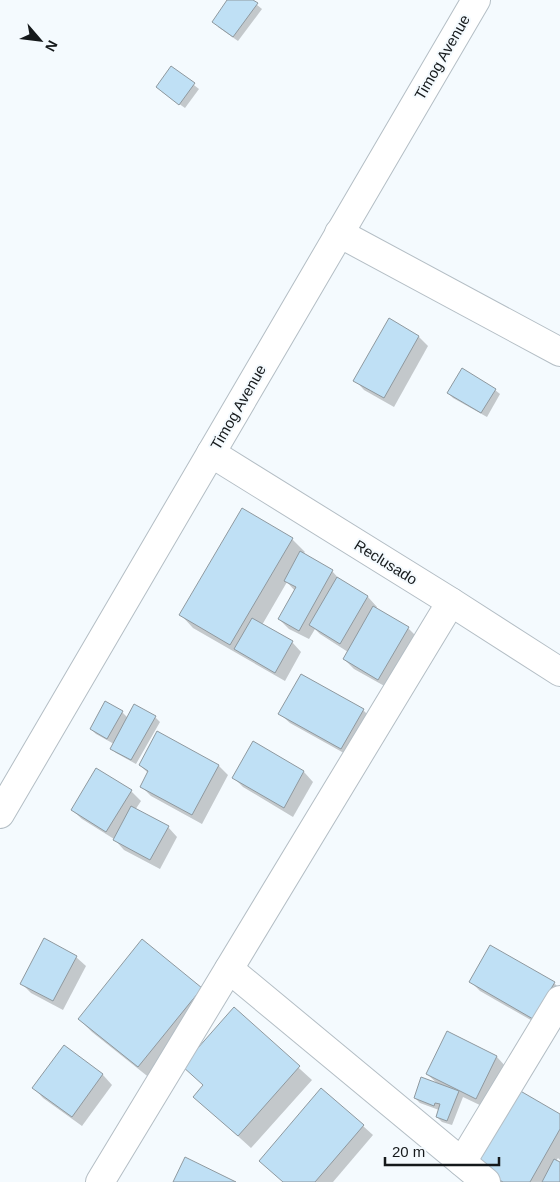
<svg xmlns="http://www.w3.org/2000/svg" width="560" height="1182" font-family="Arial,sans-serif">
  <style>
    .shadow { fill: #0003 }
    .building { fill: #bfe0f5; stroke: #8f999f }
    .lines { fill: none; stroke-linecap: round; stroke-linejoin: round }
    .street-casing { stroke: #b4bec5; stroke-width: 30 }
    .secondary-casing { stroke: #b4bec5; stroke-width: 30 }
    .street { stroke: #fff; stroke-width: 28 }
    .secondary { stroke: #fff; stroke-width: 28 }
    .labels { text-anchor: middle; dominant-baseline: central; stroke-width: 4; stroke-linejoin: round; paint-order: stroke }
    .street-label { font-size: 15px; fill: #15191b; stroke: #f4fafe }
  </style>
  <rect width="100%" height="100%" fill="#f4fafe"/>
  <!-- shadow -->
  <g class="shadow">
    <polygon points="229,0 251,0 262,9 238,41 218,27"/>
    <polygon points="172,68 199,89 185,108 162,92"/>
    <polygon points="389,320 419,337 428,346 394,407 364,390 355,380"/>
    <polygon points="495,390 500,394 487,417 453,398 448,393"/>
    <polygon points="292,539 305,552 303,554 332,571 341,581 368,597 377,607 376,609 408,628 417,637 388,688 354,669 344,659 348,652 320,634 315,629 309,639 289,629 279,619 295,591 287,582 262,625 292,642 301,652 285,681 193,628 181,615"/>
    <polygon points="363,710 372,719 351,757 290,723 280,714"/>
    <polygon points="122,712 128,718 155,717 160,722 136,764 116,753 111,748 114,744 96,734 91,729"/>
    <polygon points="254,743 304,772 313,782 293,817 243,787 234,778"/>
    <polygon points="140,765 219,766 228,775 202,824 151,796 141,786 148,773"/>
    <polygon points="131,791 141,801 135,810 168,827 177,837 160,869 124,850 114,839 82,819 72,810"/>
    <polygon points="76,957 86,966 63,1010 31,993 22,984"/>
    <polygon points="471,982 554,983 560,989 543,1027 480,991"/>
    <polygon points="201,989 151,1079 92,1032 79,1019"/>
    <polygon points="234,1009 312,1080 251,1148 208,1109 204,1086 184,1066"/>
    <polygon points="448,1033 497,1057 506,1067 486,1108 463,1097 452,1125 442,1122 437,1117 439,1110 420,1103 415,1098 439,1085 427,1074"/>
    <polygon points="64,1047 103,1075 112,1085 82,1126 43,1098 34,1088"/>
    <polygon points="321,1090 363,1126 373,1135 333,1182 283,1182"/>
    <polygon points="560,1115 560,1160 558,1158 556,1161 560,1163 560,1182 498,1182 484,1174"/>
  </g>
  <!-- building -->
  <g class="building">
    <polygon points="227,0 253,0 258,3 233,37 212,22"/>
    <polygon points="171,66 195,83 179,105 156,87"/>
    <polygon points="389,318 419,336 384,398 353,381"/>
    <polygon points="462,368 496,389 481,413 447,393"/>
    <polygon points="242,508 293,538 230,645 179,615"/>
    <polygon points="300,551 333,570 299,631 278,619 296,587 284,581"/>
    <polygon points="337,577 368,596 340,644 309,625"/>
    <polygon points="373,606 409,627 378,680 343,659"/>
    <polygon points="252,618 293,641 275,673 234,649"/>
    <polygon points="301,674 364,709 341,749 278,714"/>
    <polygon points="105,701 123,711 107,739 90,729"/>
    <polygon points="134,704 156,716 131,760 110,749"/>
    <polygon points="157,731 219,765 192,815 140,787 148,771 139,765"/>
    <polygon points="253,741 304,771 284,808 232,778"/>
    <polygon points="96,768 132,790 106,832 71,810"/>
    <polygon points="131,806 169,826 150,860 113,840"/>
    <polygon points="44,938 77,956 53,1001 20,984"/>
    <polygon points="142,939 202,988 138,1067 78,1019"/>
    <polygon points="490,945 555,982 533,1019 469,982"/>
    <polygon points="234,1007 300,1066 238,1136 193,1097 203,1085 182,1066"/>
    <polygon points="447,1031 497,1056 476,1099 426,1074"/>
    <polygon points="64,1045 103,1074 72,1117 32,1088"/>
    <polygon points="421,1077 459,1091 447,1121 436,1117 440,1104 435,1103 434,1106 414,1098"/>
    <polygon points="321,1088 364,1125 315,1182 283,1182 259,1161"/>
    <polygon points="517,1089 560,1114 560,1129 530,1182 503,1182 473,1165"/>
    <polygon points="185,1157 236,1182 173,1182"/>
    <polygon points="554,1159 560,1162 560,1182 542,1182"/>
  </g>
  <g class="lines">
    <defs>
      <g id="street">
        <polyline points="339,233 560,352"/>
        <polyline points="229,969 486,1182"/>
        <polyline points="462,1162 560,1000"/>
        <polyline points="100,1182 451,602"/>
      </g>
      <g id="secondary">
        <polyline points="211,453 451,602 560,672"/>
        <polyline points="0,814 476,0"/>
      </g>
    </defs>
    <!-- street casing -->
    <use href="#street" class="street-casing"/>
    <!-- secondary casing -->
    <use href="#secondary" class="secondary-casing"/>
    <!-- street -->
    <use href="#street" class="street"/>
    <!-- secondary -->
    <use href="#secondary" class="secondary"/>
  </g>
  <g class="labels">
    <!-- street labels -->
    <g class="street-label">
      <text transform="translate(442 57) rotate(-60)">Timog Avenue</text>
      <text transform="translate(238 407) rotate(-60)">Timog Avenue</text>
      <text transform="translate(386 562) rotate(32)">Reclusado</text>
    </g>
  </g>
  <!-- north arrow -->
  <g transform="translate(40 40) rotate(118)" stroke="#f4fafe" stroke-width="4" paint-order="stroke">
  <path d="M0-4L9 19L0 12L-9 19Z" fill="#15191b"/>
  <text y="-8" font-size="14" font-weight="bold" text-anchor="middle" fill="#15191b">N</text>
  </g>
  <!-- scale -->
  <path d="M385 1157v8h114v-8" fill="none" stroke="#15191b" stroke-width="2.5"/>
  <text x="392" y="1157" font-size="15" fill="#15191b" stroke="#f4fafe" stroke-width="4" paint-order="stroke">20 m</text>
</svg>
